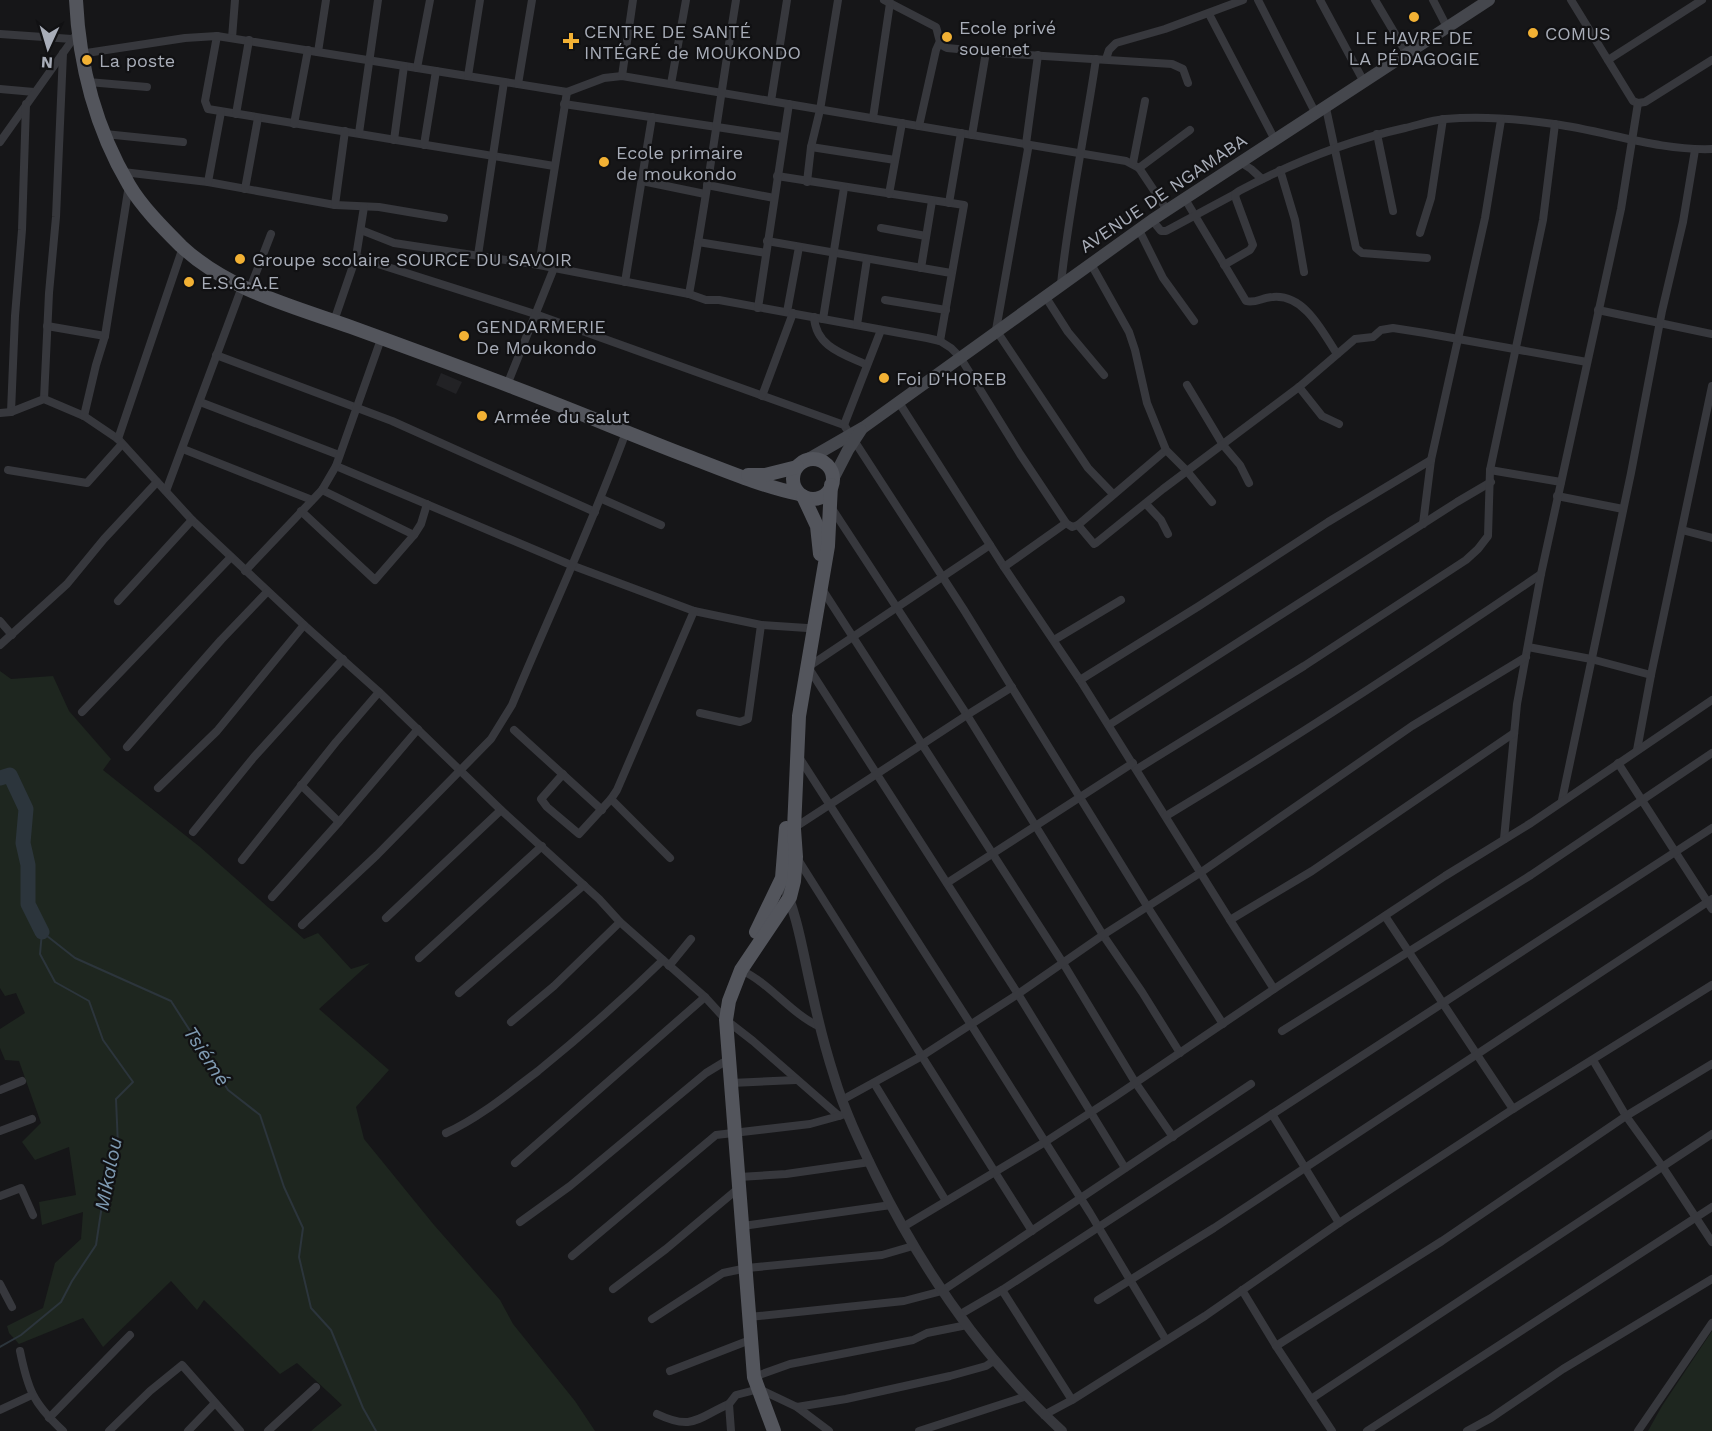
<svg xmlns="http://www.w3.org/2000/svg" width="1712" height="1431" font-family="'Work Sans',sans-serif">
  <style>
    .built { fill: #222225 }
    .green { fill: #1e261f }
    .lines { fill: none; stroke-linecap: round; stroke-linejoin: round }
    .stream { stroke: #2c353c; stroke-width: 2 }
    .river { stroke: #2c353c; stroke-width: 15 }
    .minor { stroke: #37383d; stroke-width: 8 }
    .tertiary { stroke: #37383d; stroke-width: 10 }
    .secondary { stroke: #45474d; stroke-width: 12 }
    .primary { stroke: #53555c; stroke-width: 14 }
    .poi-dot { fill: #f2b134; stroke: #111113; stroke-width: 2 }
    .labels { text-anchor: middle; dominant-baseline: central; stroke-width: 4.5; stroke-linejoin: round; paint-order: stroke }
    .poi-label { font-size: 18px; fill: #a8adb8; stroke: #111113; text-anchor: start }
    .street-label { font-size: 18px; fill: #a8adb8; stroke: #111113 }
    .water-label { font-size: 20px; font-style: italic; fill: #7f9bb3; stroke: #111113 }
  </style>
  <rect width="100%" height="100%" fill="#161618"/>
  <!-- built -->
  <polygon class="built" points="441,373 462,382 456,394 436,385"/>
  <!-- green -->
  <g class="green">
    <polygon points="0,671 11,679 53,676 69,711 111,759 103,770 200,847 304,939 318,933 351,969 370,963 319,1009 389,1070 356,1107 364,1139 434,1225 500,1300 513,1324 575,1401 595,1431 311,1431 342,1405 297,1363 280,1374 204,1300 197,1310 171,1281 103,1347 83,1318 19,1344 9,1333 7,1326 43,1308 55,1263 81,1239 83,1212 42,1225 39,1202 76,1195 69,1147 35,1160 22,1142 41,1123 19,1061 5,1060 0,1048 0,1029 25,1013 16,993 5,996 0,988"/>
    <polygon points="1712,1331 1712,1431 1648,1431 1662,1406"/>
  </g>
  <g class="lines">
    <!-- stream -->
    <g class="stream">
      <polyline points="42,932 75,958 171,1001 228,1090 260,1115 284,1187 303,1228 299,1257 311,1308 331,1330 363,1408 376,1431"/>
      <polyline points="0,1347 21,1335 61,1302 72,1281 96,1245 104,1192 118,1146 116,1099 133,1082 103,1040 89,1001 55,982 40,954 42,932"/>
    </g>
    <!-- river -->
    <polyline class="river" points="0,778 10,775 26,809 23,843 28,865 28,904 42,932"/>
    <!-- minor -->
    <g class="minor">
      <path d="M884 0 936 27C939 35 938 45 947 48L1011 54 1172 64 1183 69 1188 83"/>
      <polyline points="1258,0 1316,114"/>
      <polyline points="1320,0 1364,82"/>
      <polyline points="1375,0 1407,54"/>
      <polyline points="1433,0 1447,27"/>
      <polyline points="1571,0 1633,101 1638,103"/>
      <polyline points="1209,14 1275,140"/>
      <polyline points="0,34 72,39"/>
      <polyline points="217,36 205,101 208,109 554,166"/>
      <polyline points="232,38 235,0"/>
      <polyline points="318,52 326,0"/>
      <polyline points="80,54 185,38 217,36 567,92 604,78 622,76 1126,161 1139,168 1167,210"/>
      <polyline points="1038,55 1026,144 1028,149 996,330 1088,468 1113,494"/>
      <polyline points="1106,59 1109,50 1116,43 1165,29 1243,0"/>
      <polyline points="1608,60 1702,0"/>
      <polyline points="417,68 430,0"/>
      <polyline points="468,76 480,0"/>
      <polyline points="622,76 633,0"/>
      <polyline points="88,82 147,87"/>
      <polyline points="518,84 532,0"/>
      <polyline points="671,84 686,0"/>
      <polyline points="0,89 34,92"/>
      <polyline points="771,101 787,0"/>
      <polyline points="1638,103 1645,102 1712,60"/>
      <polyline points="564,104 783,137"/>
      <polyline points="1326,108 1356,248 1362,253 1427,258"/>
      <polyline points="236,114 249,40"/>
      <polyline points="873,118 890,3"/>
      <polyline points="294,124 308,50"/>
      <polyline points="919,126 936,50 940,41"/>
      <polyline points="359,133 378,0"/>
      <polyline points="105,134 183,142"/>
      <polyline points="1377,134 1393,211"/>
      <polyline points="972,135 986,52"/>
      <polyline points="394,140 404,66"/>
      <polyline points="0,142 78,32"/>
      <polyline points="424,145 436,71"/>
      <polyline points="811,147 895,160"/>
      <polyline points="1240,162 1251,169 1262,179"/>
      <polyline points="1133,163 1145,101"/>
      <polyline points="1139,168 1190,130"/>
      <polyline points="1280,170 1295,220 1304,272"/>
      <polyline points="123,172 208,182 335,205 379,207 444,218"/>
      <polyline points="777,176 964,205 940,341"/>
      <polyline points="642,181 705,194"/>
      <polyline points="208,182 221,112"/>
      <polyline points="807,182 811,147 820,110 838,0"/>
      <polyline points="707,185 774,198"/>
      <polyline points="245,189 258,118"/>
      <polyline points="889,194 902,123"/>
      <path d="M1185 199 1246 301C1255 304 1263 297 1273 297 1305 294 1323 333 1337 354"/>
      <polyline points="949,203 961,133"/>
      <polyline points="335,205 345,131"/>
      <polyline points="1152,220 1161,231 1166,231 1235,194"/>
      <polyline points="881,228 926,236"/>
      <polyline points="361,230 394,243 539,265 689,294 706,300 719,300 927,338 940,341 951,348 960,357 1020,454 1066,523 1072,527 1078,525 1166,450"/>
      <polyline points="1139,230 1163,278 1194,321"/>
      <polyline points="1420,233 1431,198 1443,119"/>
      <polyline points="767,241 951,273"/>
      <polyline points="698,242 766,253"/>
      <polyline points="478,255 504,82"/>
      <polyline points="356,257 535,314 844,425 964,610 1147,906 1223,1024"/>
      <polyline points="1091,264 1129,332 1135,350 1147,403 1166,450 1187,471 1212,502"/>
      <polyline points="539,265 567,92"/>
      <path d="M1224 265 1250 250 1253 245 1236 199 1235 194 1239 191C1292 163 1346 141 1405 128 1418 125 1432 120 1445 119 1479 116 1520 119 1554 124 1606 131 1659 151 1712 149"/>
      <polyline points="921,268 932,201"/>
      <polyline points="625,282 652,117"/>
      <path d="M1061 284C1069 208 1085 134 1096 59"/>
      <polyline points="249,291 271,234"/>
      <path d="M689 294C707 197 720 98 736 0"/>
      <polyline points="1045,296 1068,332 1104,375"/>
      <polyline points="885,300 946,310"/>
      <polyline points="758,308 789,104"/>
      <polyline points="1598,310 1712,334"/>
      <polyline points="787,312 799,247"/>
      <path d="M814 317C816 347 843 354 867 365"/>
      <polyline points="823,319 844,188"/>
      <polyline points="334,321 356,257 364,207"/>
      <polyline points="857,325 867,259"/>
      <polyline points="47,326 105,336"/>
      <polyline points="216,355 392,421 595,512"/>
      <polyline points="507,385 554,268"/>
      <polyline points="1187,385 1223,445 1240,465 1249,483"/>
      <polyline points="1299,387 1322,416 1339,424"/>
      <polyline points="762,396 793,313"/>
      <polyline points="44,399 49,293 56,217 63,53"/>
      <polyline points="898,401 1004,567 1080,680 1230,920"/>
      <polyline points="200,402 339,455"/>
      <polyline points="11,412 15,316 22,230 26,104"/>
      <polyline points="0,413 11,412 44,399 84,416 118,439 192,520 304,625 379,692 501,810 599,899 620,922 705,997 726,1020 753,1041 839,1116 848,1113"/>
      <polyline points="84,416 96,365 105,336 129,185"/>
      <polyline points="844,425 881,330"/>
      <polyline points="118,439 183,247"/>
      <polyline points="183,449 312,500"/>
      <polyline points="336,466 571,565 694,611 761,625 807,628"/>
      <polyline points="8,470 87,483 122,444"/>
      <polyline points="1490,470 1561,482"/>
      <polyline points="322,490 414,535"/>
      <polyline points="166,491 242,287"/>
      <polyline points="1557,496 1623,509"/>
      <polyline points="602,499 661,525"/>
      <polyline points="1146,504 1161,520 1168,534"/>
      <polyline points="831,507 967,715 1103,935 1142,992 1180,1053"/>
      <polyline points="301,511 375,580 414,535 421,524 427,504"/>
      <polyline points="1423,524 1431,460 1485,218 1501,120"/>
      <polyline points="1078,525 1094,544 1096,543 1163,489 1299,387 1355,339 1373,337 1381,330 1393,328 1425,333 1587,362"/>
      <polyline points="1682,530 1712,538"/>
      <polyline points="1004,567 1066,523"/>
      <polyline points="245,571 322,490 336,466 381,339"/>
      <polyline points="822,589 1063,963 1135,1082 1173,1137"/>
      <polyline points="118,601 192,520"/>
      <polyline points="0,621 12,635"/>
      <polyline points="1054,640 1121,600"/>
      <polyline points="0,645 67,584 104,539 157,482"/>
      <polyline points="1528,647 1591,659 1651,675"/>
      <polyline points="806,665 808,667 990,545"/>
      <polyline points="808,667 1018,994 1125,1168"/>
      <polyline points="1080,680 1199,606 1328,522 1431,460"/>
      <polyline points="82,712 231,557"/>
      <polyline points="700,713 740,722 748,719 761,625"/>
      <polyline points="1109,725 1457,502 1491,482"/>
      <polyline points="514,730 602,810"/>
      <polyline points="127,747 221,640 267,592"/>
      <polyline points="1637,750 1651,675 1712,386"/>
      <polyline points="797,754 970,1023 1090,1213 1166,1340"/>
      <polyline points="1618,763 1712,909"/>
      <polyline points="1137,769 1304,666 1466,560 1478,549 1488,536 1490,470 1543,220 1555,124"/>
      <polyline points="563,774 541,799 547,807 579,834 611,799 617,790 694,611"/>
      <polyline points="301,785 339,822"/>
      <polyline points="158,788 217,731 304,625"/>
      <polyline points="611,799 670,858"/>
      <polyline points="1562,800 1631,473 1662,311 1683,222 1695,150"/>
      <path d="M1166 816C1294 739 1418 658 1541 574"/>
      <polyline points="794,828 967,715 1012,687"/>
      <polyline points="193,832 254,757 343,659"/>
      <polyline points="1504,839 1517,704 1541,574 1621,209 1638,103"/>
      <polyline points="797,858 1032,1231"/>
      <polyline points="242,860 336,742 379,692"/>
      <polyline points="947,883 1133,763"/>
      <polyline points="272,897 339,822 418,729"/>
      <polyline points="1385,916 1513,1109"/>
      <polyline points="386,918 501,810"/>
      <path d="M302 925 377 855 491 739 512 705C550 614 592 525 626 432"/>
      <polyline points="419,958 542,846"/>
      <polyline points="669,966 691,939"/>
      <path d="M741 970C771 984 790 1013 820 1027"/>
      <polyline points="1274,989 1230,920 1312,871 1514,733"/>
      <polyline points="459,993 584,885"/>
      <polyline points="511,1022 554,986 620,922"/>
      <polyline points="1282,1031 1531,875 1712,753"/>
      <polyline points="1593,1060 1626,1116 1662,1166 1712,1242"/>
      <polyline points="731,1083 796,1080"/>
      <polyline points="874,1083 946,1201"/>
      <polyline points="0,1090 22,1081"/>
      <polyline points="842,1100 922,1056 1018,994 1103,935 1200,873 1412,726 1526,657"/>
      <polyline points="1272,1114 1339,1223"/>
      <polyline points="0,1131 32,1119"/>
      <path d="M446 1133C479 1118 509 1093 538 1071 581 1036 623 999 663 960"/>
      <polyline points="515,1163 705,997"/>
      <polyline points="739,1177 786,1174 870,1162"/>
      <polyline points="0,1196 21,1188 33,1215"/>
      <polyline points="520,1222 570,1186 706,1073 729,1059"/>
      <polyline points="743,1226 891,1205"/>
      <polyline points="903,1227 1045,1142 1113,1098 1274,989 1445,876 1531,823 1712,700"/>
      <polyline points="572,1256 716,1135 810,1124 839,1116"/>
      <polyline points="0,1284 12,1307"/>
      <polyline points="613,1289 666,1249 740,1187"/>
      <polyline points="1002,1290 1712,828"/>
      <polyline points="1242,1290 1276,1346 1332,1431"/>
      <polyline points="1098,1300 1214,1228 1712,899"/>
      <polyline points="959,1315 1002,1290 1072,1400"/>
      <polyline points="749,1317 904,1301 942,1291 1251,1084"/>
      <polyline points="652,1319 723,1273 747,1268 882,1255 913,1246"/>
      <polyline points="1276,1346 1442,1241 1626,1116 1712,1064"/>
      <path d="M20 1351C28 1390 33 1403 63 1431"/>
      <polyline points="670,1371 750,1340"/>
      <polyline points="754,1377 790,1364 913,1340 927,1333 967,1325"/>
      <polyline points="1311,1399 1712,1134"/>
      <polyline points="797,1407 829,1431"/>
      <polyline points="0,1410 32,1395"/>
      <path d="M657 1414C693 1431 697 1418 729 1404"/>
      <polyline points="1044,1415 1072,1400 1205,1316 1339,1223 1513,1109 1712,985"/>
      <polyline points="49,1418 130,1335"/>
      <polyline points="109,1431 150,1391 182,1365 240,1431"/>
      <polyline points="188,1431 215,1403"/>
      <polyline points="268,1431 316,1387"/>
      <polyline points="731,1431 729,1404 736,1395 759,1389 797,1407 846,1399 950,1376 986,1366 995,1360"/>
      <polyline points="919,1431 1027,1396"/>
      <polyline points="1367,1431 1712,1207"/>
      <polyline points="1467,1431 1491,1418 1563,1369 1712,1279"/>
      <polyline points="1638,1431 1712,1323"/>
    </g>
    <!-- tertiary -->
    <path class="tertiary" d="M781 879C798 915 803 954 812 992 818 1020 825 1048 834 1076 844 1110 860 1143 876 1176 923 1271 984 1359 1062 1431"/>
    <!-- secondary -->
    <g class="secondary">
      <polyline points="805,461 864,427 1152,220 1489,0"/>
      <polyline points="832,481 848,450 861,430"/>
    </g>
    <!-- primary -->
    <g class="primary">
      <path d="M76 0C79 64 96 129 129 185 142 207 163 228 181 246 228 290 292 306 351 327 406 347 461 367 515 388 573 410 630 434 687 456 724 470 761 486 799 494"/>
      <circle cx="813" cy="479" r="20"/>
      <polyline points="748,475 765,475 797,467"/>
      <polyline points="803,496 817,526 820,554"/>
      <polyline points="756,932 782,878 786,828"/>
      <polyline points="774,1431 754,1377 726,1020 729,1001 741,970 790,897 794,881 796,857 794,829 799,716 828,546 831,485"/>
    </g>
  </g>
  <!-- markers -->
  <g class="poi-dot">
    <circle cx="1414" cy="17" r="6"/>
    <circle cx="1533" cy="33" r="6"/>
    <circle cx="947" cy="37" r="6"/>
    <path d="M568 32h6v6h6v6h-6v6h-6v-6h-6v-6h6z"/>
    <circle cx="87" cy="60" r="6"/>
    <circle cx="604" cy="162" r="6"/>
    <circle cx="240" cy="259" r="6"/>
    <circle cx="189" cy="282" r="6"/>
    <circle cx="464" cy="336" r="6"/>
    <circle cx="884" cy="378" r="6"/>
    <circle cx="482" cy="416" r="6"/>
  </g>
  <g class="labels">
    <!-- poi labels -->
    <g class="poi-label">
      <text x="959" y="27">Ecole privé<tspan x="959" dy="21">souenet</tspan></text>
      <text x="584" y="31">CENTRE DE SANTÉ<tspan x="584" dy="21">INTÉGRÉ de MOUKONDO</tspan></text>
      <text x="1545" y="33">COMUS</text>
      <text x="1414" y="37" text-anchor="middle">LE HAVRE DE<tspan x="1414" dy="21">LA PÉDAGOGIE</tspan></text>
      <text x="99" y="60">La poste</text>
      <text x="616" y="152">Ecole primaire<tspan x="616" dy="21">de moukondo</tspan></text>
      <text x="252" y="259">Groupe scolaire SOURCE DU SAVOIR</text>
      <text x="201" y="282">E.S.G.A.E</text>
      <text x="476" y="326">GENDARMERIE<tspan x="476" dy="21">De Moukondo</tspan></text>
      <text x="896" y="378">Foi D'HOREB</text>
      <text x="494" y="416">Armée du salut</text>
    </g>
    <!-- street labels -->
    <g class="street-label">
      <text transform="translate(1163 193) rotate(-34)">AVENUE DE NGAMABA</text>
    </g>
    <!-- water labels -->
    <g class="water-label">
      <text transform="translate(207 1056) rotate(57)">Tsiémé</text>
      <text transform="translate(108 1174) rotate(-79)">Mikalou</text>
    </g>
  </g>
  <!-- north arrow -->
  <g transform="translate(48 48) rotate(184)" stroke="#111113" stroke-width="4.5" paint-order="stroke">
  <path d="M0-4.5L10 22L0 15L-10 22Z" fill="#a8adb8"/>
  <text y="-9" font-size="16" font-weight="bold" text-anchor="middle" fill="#a8adb8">N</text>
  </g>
</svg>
